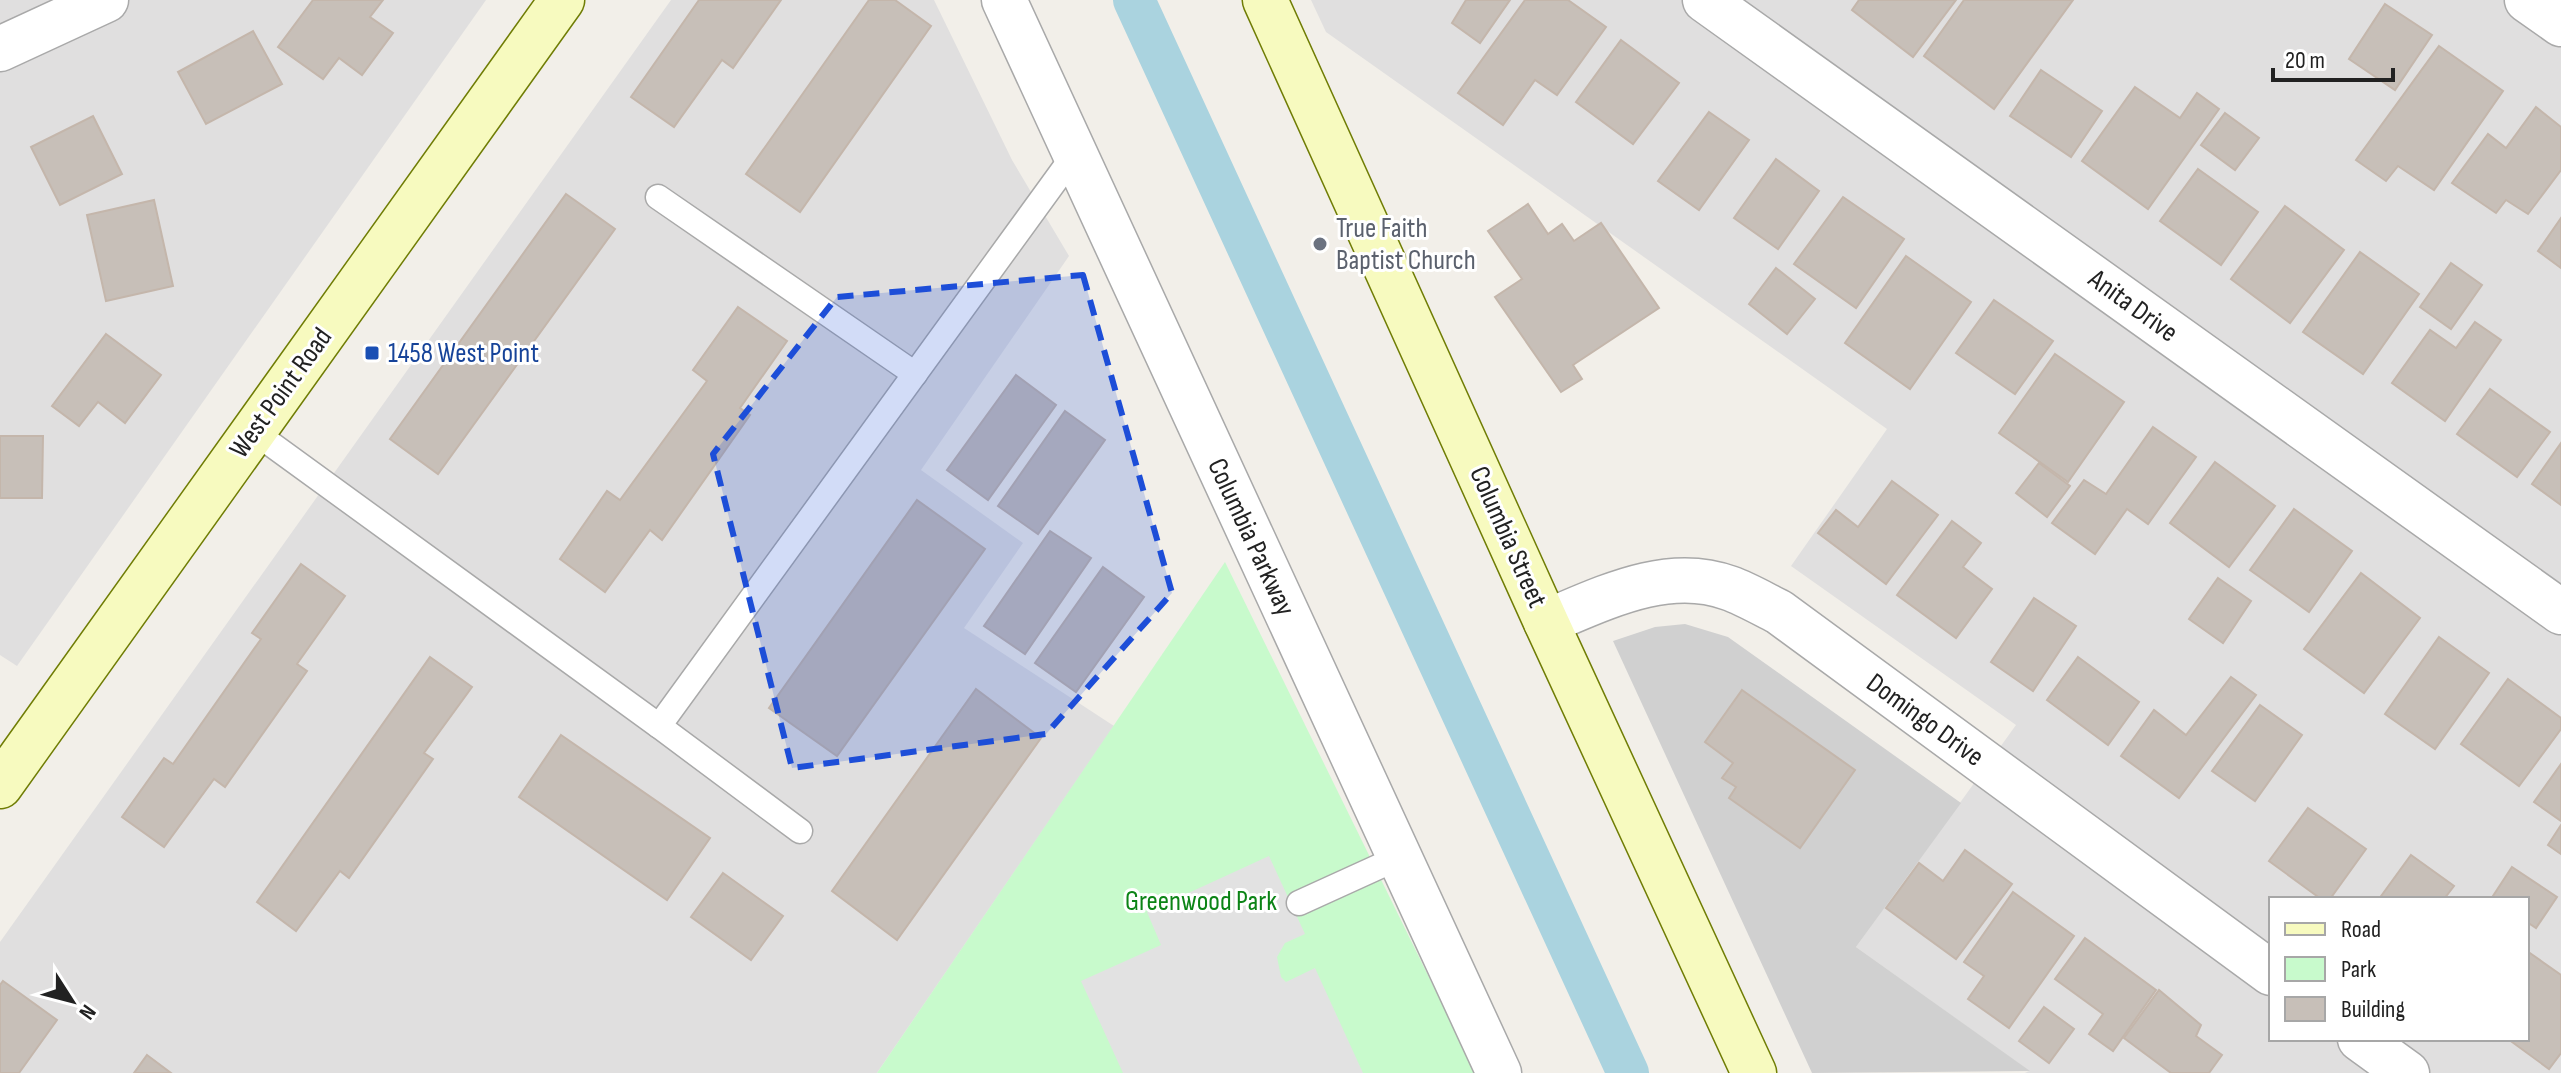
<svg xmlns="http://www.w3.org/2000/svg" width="2561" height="1073" font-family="'Sofia Sans Condensed',sans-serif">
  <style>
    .residential { fill: #e0dfdf; fill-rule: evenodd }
    .religious { fill: #d0d0d0 }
    .park { fill: #c8facc }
    .parking { fill: #e2e2e2 }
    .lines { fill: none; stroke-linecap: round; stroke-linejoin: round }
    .canal { stroke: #aad3df; stroke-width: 42 }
    .building { fill: #c7bfb8; stroke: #c4b6ab; stroke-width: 2 }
    .lane-casing { stroke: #a9a9a9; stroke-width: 27 }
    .street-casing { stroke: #a9a9a9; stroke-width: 47 }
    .secondary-casing { stroke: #707d05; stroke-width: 47 }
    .lane { stroke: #fff; stroke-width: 24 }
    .street { stroke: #fff; stroke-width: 44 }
    .secondary { stroke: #f7fabf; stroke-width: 44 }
    .marked { fill: #1d4ed8; fill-opacity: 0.2; stroke: #1d4ed8; stroke-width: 6; stroke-dasharray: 16 10; stroke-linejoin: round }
    .worship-dot { fill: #6b7280; stroke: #fff; stroke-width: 3 }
    .transit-dot { fill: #1a4fb4; stroke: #fff; stroke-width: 3 }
    .labels { text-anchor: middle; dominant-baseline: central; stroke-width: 6; stroke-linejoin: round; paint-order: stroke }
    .worship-label { font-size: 28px; fill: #5b616d; stroke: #fff; text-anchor: start }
    .street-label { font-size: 28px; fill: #222; stroke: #fff }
    .transit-label { font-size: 28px; fill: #164399; stroke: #fff; text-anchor: start }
    .park-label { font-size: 28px; fill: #0c8416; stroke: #fff }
  </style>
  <rect width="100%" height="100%" fill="#f2efe9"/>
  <!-- residential -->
  <g class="residential">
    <polygon points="0,0 486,0 17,666 0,655"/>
    <polygon points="671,0 934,0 1012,160 1069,256 921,470 1023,543 964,628 1114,726 877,1073 0,1073 0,942"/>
    <path d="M1311 0H2561V1073H2025L2029 1071 1856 947 2016 725 1791 566 1887 429 1326 32ZM2271 899H2527V1039H2271Z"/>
  </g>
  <!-- religious -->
  <polygon class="religious" points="1685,624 1728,637 1961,803 1856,947 2030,1071 1812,1073 1613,641 1655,627"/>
  <!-- park -->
  <polygon class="park" points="1225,562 1476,1073 877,1073"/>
  <!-- parking -->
  <polygon class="parking" points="1269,856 1305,934 1285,943 1277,957 1281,977 1286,982 1315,968 1363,1073 1123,1073 1081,981 1161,945 1147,912"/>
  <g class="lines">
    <!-- canal -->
    <polyline class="canal" points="1134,0 1628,1073"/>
  </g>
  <!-- building -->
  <g class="building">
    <polygon points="313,0 383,0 370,17 393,33 362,75 339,58 323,79 278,47"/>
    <polygon points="699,0 781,0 733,68 722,60 674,127 631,97"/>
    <polygon points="869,0 895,0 931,26 800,212 746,174"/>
    <polygon points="1466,0 1510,0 1480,43 1452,23"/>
    <polygon points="1525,0 1568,0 1606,27 1557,95 1535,80 1503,125 1458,93"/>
    <polygon points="1859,0 1956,0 1913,57 1852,10"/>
    <polygon points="1964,0 2073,0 1994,109 1924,56"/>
    <polygon points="2385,4 2432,35 2395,90 2349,59"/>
    <polygon points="253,31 282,84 206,124 178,72"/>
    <polygon points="1621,40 1679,83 1633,144 1576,102"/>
    <polygon points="2439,46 2503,91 2434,190 2398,166 2386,181 2356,160"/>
    <polygon points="2041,70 2102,111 2071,157 2010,116"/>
    <polygon points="2135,87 2180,118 2197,93 2219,109 2148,209 2082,161"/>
    <polygon points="2536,107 2561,127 2561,170 2528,214 2506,200 2496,213 2452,183 2488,134 2506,148"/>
    <polygon points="1709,112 1749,140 1699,210 1658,181"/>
    <polygon points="2225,113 2259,138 2235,170 2201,145"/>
    <polygon points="93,116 122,174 60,205 31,147"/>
    <polygon points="1776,159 1819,191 1778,249 1734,218"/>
    <polygon points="2198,169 2258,212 2221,265 2160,221"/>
    <polygon points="566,194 615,229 438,474 390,439"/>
    <polygon points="1843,197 1904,239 1856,308 1794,264"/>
    <polygon points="154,200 173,286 106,301 87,215"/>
    <polygon points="1528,204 1548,234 1562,224 1574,241 1601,223 1659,308 1573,365 1582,379 1561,392 1495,297 1522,279 1488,231"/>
    <polygon points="2285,206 2344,250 2290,323 2231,279"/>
    <polygon points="2561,218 2561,268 2538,251"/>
    <polygon points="2360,252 2419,294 2363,374 2303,332"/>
    <polygon points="1906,256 1971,302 1910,389 1845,343"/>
    <polygon points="2451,263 2482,285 2451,329 2420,307"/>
    <polygon points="1776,268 1815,299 1787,334 1749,304"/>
    <polygon points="1994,300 2053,341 2015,394 1956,353"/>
    <polygon points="738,307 787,341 740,408 750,415 662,540 650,530 605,592 560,559 607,491 620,500 707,381 693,370"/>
    <polygon points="2475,322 2501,340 2445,421 2392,383 2430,330 2456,348"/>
    <polygon points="106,334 161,375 125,423 98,402 79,426 52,406"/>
    <polygon points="2055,354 2124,402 2068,482 1999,433"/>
    <polygon points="1016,375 1056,405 988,500 947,470"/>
    <polygon points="2490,389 2550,432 2517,477 2457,434"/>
    <polygon points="1065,411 1105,440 1038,534 998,506"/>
    <polygon points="2153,427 2196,457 2148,524 2127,509 2095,554 2052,523 2084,480 2106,494"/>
    <polygon points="0,436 43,436 42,498 0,498"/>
    <polygon points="2561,443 2561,505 2532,484"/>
    <polygon points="2215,462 2275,506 2229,567 2170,523"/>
    <polygon points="2039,463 2070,486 2047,517 2016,493"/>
    <polygon points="1892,481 1938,515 1886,584 1818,533 1836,510 1858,527"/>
    <polygon points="917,500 985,549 837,756 769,708"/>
    <polygon points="2294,509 2352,551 2309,612 2250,570"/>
    <polygon points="1952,521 1981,543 1963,567 1992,589 1956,638 1897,595"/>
    <polygon points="1050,531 1091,558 1025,654 984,626"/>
    <polygon points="301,564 345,596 297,664 307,671 225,787 214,779 164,847 122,817 164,758 173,764 261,639 252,633"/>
    <polygon points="1103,567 1144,597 1076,692 1035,663"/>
    <polygon points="2361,573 2420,618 2364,693 2304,649"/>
    <polygon points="2218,578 2251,601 2223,643 2189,619"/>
    <polygon points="2034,598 2076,626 2033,691 1991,662"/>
    <polygon points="2439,637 2489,673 2435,749 2385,714"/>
    <polygon points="430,657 472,687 424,753 433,759 349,878 340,871 296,931 257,902"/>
    <polygon points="2078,657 2139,702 2108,745 2047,700"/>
    <polygon points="2231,677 2256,695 2179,798 2121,756 2154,710 2186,735"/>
    <polygon points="2508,679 2561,718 2561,729 2519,786 2461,744"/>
    <polygon points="976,689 1041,738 897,940 832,891"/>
    <polygon points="1742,690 1855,770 1800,848 1729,798 1736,787 1722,778 1733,763 1705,742"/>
    <polygon points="2260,705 2302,735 2255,801 2212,771"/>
    <polygon points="561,735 710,838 667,900 519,797"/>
    <polygon points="2561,764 2561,821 2534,802"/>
    <polygon points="2308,808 2366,849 2330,899 2321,899 2269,861"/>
    <polygon points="2561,825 2561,854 2548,845"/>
    <polygon points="1965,850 2012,884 1956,959 1886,908 1919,863 1943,881"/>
    <polygon points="2411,855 2454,886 2444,899 2379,899"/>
    <polygon points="2512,867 2557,897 2536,928 2527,922 2527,899 2491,899"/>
    <polygon points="723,873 783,916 751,960 691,917"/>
    <polygon points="2013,892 2074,936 2009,1028 1968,999 1984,976 1964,962"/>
    <polygon points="2085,938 2156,990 2113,1051 2089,1034 2103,1014 2055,979"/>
    <polygon points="2527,951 2561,975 2561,1053 2549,1069 2508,1039 2527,1039"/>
    <polygon points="3,981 57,1020 19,1073 0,1073 0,985"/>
    <polygon points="2159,990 2201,1025 2196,1036 2222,1055 2209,1073 2171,1073 2124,1038"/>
    <polygon points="2044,1007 2074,1029 2049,1063 2019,1041"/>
    <polygon points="147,1055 171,1073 134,1073"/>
  </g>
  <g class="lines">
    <defs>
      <g id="lane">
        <polyline points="658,197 915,374"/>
        <polyline points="253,431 659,726 1074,155"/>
        <polyline points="659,726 800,831"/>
        <polyline points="1299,903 1400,857"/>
      </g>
      <g id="street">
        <polyline points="1004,0 1499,1073"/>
        <polyline points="1705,0 2561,612"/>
        <polyline points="2527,0 2561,24"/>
        <polyline points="0,49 106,0"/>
        <path d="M1546 622C1602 599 1667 565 1729 588 1746 594 1763 604 1779 612L2271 973"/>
        <polyline points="2360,1039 2407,1073"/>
      </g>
      <g id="secondary">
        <polyline points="1265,0 1546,622 1754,1073"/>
        <polyline points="0,786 562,0"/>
      </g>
    </defs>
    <!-- lane casing -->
    <use href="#lane" class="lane-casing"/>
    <!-- street casing -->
    <use href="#street" class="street-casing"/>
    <!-- secondary casing -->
    <use href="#secondary" class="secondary-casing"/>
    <!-- lane -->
    <use href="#lane" class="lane"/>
    <!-- street -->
    <use href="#street" class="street"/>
    <!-- secondary -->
    <use href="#secondary" class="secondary"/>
  </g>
  <!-- marked area -->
  <path class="marked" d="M1083 275 1172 593 1046 734 792 768 713 454 837 297Z"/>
  <!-- markers -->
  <circle class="worship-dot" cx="1320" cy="244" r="8"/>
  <rect class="transit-dot" x="364" y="345" width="16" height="16" rx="4"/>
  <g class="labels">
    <!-- worship labels -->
    <g class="worship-label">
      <text x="1336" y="228">True Faith<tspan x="1336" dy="32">Baptist Church</tspan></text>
    </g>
    <!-- street labels -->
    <g class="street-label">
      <text transform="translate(2133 306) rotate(36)">Anita Drive</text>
      <text transform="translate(281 393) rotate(-54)">West Point Road</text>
      <text transform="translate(1251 537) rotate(65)">Columbia Parkway</text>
      <text transform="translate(1508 537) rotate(66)">Columbia Street</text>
      <text transform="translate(1925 720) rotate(36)">Domingo Drive</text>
    </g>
    <!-- transit labels -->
    <g class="transit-label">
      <text x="388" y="353">1458 West Point</text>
    </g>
    <!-- park labels -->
    <g class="park-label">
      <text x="1201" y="901">Greenwood Park</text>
    </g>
  </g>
  <!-- legend -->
  <rect x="2269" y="897" width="260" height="144" fill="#ffffff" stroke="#a7a7a7" stroke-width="2"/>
  <rect x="2285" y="923" width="40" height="12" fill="#f7fabf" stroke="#a7a7a7" stroke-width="2"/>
  <text x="2341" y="937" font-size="24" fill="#222222">Road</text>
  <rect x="2285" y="957" width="40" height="24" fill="#c8facc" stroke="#a7a7a7" stroke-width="2"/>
  <text x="2341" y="977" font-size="24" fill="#222222">Park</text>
  <rect x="2285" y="997" width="40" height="24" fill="#c7bfb8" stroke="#a7a7a7" stroke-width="2"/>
  <text x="2341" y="1017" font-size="24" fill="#222222">Building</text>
  <!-- north arrow -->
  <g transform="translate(72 1001) rotate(126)" stroke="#ffffff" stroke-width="6" paint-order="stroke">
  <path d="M0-6L14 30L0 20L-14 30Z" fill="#222222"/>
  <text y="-12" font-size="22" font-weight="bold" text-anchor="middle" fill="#222222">N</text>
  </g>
  <!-- scale -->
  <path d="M2273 68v12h120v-12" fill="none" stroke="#222222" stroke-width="4"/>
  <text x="2285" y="68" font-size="24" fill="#222222" stroke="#ffffff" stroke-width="6" paint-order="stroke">20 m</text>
</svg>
